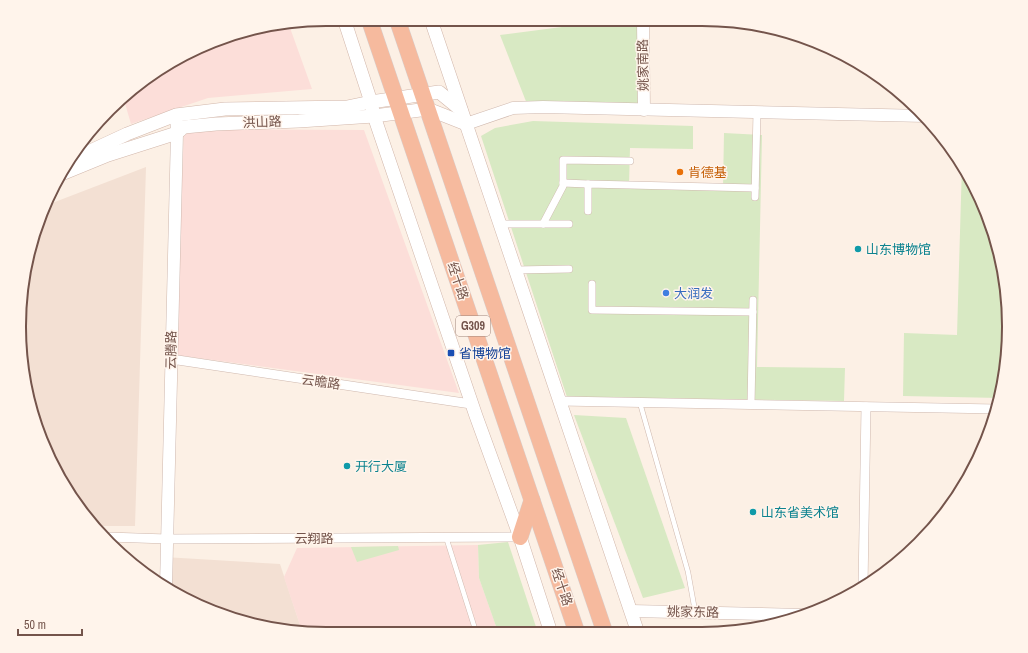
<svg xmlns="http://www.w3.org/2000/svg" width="1028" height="653" font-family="'Archivo Narrow','Noto Sans SC',sans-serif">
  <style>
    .residential { fill: #f3e0d3 }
    .commercial { fill: #fcded9 }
    .green { fill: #d8e9c3 }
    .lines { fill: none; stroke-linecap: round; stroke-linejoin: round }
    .service-casing { stroke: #cfb8ae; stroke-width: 5.5 }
    .pedestrian-casing { stroke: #cfb8ae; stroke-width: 8 }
    .minor-casing { stroke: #cfb8ae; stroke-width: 10 }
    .tertiary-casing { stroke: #cfb8ae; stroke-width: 13 }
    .secondary-casing { stroke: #d2b7ab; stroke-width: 14 }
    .trunk-casing { stroke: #d8cfcd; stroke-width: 17 }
    .service { stroke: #fff; stroke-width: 4.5 }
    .pedestrian { stroke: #fff; stroke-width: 7 }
    .minor { stroke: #fff; stroke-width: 9 }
    .tertiary { stroke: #fff; stroke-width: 12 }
    .secondary { stroke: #fff; stroke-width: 13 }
    .trunk { stroke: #f6ba9e; stroke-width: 16 }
    .food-dot { fill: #e8710a; stroke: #fff4eb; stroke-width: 1.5 }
    .culture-dot { fill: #0f9aa8; stroke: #fff4eb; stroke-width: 1.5 }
    .shop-dot { fill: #3f7fe0; stroke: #fff4eb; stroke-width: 1.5 }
    .transit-dot { fill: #1a4fb4; stroke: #fff4eb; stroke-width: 1.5 }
    .labels { text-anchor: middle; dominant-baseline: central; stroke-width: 3; stroke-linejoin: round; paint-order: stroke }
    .shield { fill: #fff4eb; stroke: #9e847b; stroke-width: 1 }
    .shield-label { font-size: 12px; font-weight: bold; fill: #74544b }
    .street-label { font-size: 13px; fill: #74544b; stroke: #fff4eb }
    .food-label { font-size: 13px; fill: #c56008; stroke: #fff4eb; text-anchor: start }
    .culture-label { font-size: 13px; fill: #0d838f; stroke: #fff4eb; text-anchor: start }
    .shop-label { font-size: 13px; fill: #366cbe; stroke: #fff4eb; text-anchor: start }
    .transit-label { font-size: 13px; fill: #164399; stroke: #fff4eb; text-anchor: start }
    .rim { fill: none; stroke: #74544b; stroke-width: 2 }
  </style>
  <rect width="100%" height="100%" fill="#fcf0e5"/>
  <!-- residential -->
  <g class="residential">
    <polygon points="146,167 135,526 98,526 71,497 30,406 19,326 35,227 47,205"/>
    <polygon points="164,557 280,564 302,631 287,631 209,611 163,584"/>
  </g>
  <!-- commercial -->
  <g class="commercial">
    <polygon points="289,25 312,89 208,98 131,124 124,100 155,71 228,35"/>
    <polygon points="184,129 364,130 459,393 175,355"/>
    <polygon points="478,545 479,578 498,632 302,631 284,577 297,548"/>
  </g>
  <!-- green -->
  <g class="green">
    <polygon points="608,21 638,21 638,104 527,104 500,35"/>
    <polygon points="533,121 693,126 693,149 630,148 629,185 723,188 724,133 762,135 757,367 845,368 844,401 567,397 481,136 495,128"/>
    <polygon points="962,164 968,173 993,228 1006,287 1008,347 1000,398 903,396 904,333 957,335"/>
    <polygon points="574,415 626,418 685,588 643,598"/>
    <polygon points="508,542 538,633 498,632 479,578 478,545"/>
    <polygon points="398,546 399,550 357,562 351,547"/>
  </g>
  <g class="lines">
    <defs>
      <g id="service">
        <polyline points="640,403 688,572 695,611"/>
        <polyline points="446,537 476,632"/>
      </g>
      <g id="pedestrian">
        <polyline points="563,183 588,184"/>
        <polyline points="755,197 757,112"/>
        <polyline points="588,211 588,184 755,188"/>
        <polyline points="499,224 569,224"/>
        <polyline points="543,224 563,186 563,160 630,161"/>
        <polyline points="516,270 569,269"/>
        <polyline points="592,284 592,310 753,312"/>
        <polyline points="751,405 753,300"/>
      </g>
      <g id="minor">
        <polyline points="171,359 471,404"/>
        <polyline points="560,401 997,409"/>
        <polyline points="108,537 167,539 520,537"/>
        <polyline points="863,587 866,407"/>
      </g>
      <g id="tertiary">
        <polyline points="643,21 644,110"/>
        <polyline points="466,124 513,108 543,107 925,116"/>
        <polyline points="166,586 177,133 176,115"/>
        <polyline points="631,611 803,615"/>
      </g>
      <g id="secondary">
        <polyline points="344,19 371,102 374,116 476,416 520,537 551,633"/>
        <polyline points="431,20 638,633"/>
        <polyline points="71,160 127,134 176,115 225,109 347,107 371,102 439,92 461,110"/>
        <polyline points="64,173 108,155 177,133 184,127 216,124 299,121 374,116 428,109 466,124"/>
      </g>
      <g id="trunk">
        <polyline points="369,19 577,633"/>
        <polyline points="397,19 605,633"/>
        <polyline points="520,537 532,500"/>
      </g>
    </defs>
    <!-- service casing -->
    <use href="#service" class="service-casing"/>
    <!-- pedestrian casing -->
    <use href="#pedestrian" class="pedestrian-casing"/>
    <!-- minor casing -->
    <use href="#minor" class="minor-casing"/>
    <!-- tertiary casing -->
    <use href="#tertiary" class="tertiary-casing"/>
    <!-- secondary casing -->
    <use href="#secondary" class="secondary-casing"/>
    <!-- trunk casing -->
    <use href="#trunk" class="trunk-casing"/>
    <!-- service -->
    <use href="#service" class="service"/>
    <!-- pedestrian -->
    <use href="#pedestrian" class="pedestrian"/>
    <!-- minor -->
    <use href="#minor" class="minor"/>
    <!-- tertiary -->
    <use href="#tertiary" class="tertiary"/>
    <!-- secondary -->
    <use href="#secondary" class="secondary"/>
    <!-- trunk -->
    <use href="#trunk" class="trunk"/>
  </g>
  <!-- markers -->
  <circle class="food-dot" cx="680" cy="172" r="4"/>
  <g class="culture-dot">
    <circle cx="858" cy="249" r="4"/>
    <circle cx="347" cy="466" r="4"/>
    <circle cx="753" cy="512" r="4"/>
  </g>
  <circle class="shop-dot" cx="666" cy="293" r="4"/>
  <rect class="transit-dot" x="447" y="349" width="8" height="8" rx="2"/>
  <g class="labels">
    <!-- shield labels -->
    <rect class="shield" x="456" y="316" width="34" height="20" rx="3"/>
    <g class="shield-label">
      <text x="473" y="326">G309</text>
    </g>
    <!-- street labels -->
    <g class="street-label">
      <text transform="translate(643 65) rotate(-91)">姚家南路</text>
      <text transform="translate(262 122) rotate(-2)">洪山路</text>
      <text transform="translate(458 281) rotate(71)">经十路</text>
      <text transform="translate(171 350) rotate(-89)">云腾路</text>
      <text transform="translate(321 382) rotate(8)">云瞻路</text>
      <text x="314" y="538">云翔路</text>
      <text transform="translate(562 587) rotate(71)">经十路</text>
      <text transform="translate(693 612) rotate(1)">姚家东路</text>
    </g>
    <!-- food labels -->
    <g class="food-label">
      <text x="688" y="172">肯德基</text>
    </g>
    <!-- culture labels -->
    <g class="culture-label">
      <text x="866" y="249">山东博物馆</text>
      <text x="355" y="466">开行大厦</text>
      <text x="761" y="512">山东省美术馆</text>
    </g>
    <!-- shop labels -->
    <g class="shop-label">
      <text x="674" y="293">大润发</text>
    </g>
    <!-- transit labels -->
    <g class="transit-label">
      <text x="459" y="353">省博物馆</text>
    </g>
  </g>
  <!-- crop -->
  <path d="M0 0H1028V653H0ZM326 26H702A300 300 0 0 1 1002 326V327A300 300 0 0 1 702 627H326A300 300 0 0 1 26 327V326A300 300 0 0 1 326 26Z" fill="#fff4eb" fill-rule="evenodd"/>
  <path class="rim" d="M326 26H702A300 300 0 0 1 1002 326V327A300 300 0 0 1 702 627H326A300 300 0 0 1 26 327V326A300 300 0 0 1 326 26Z"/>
  <!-- scale -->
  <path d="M18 629v6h64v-6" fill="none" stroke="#74544b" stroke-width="2"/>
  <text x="24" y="629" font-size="12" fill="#74544b" stroke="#fff4eb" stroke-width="3" paint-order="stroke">50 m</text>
</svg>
